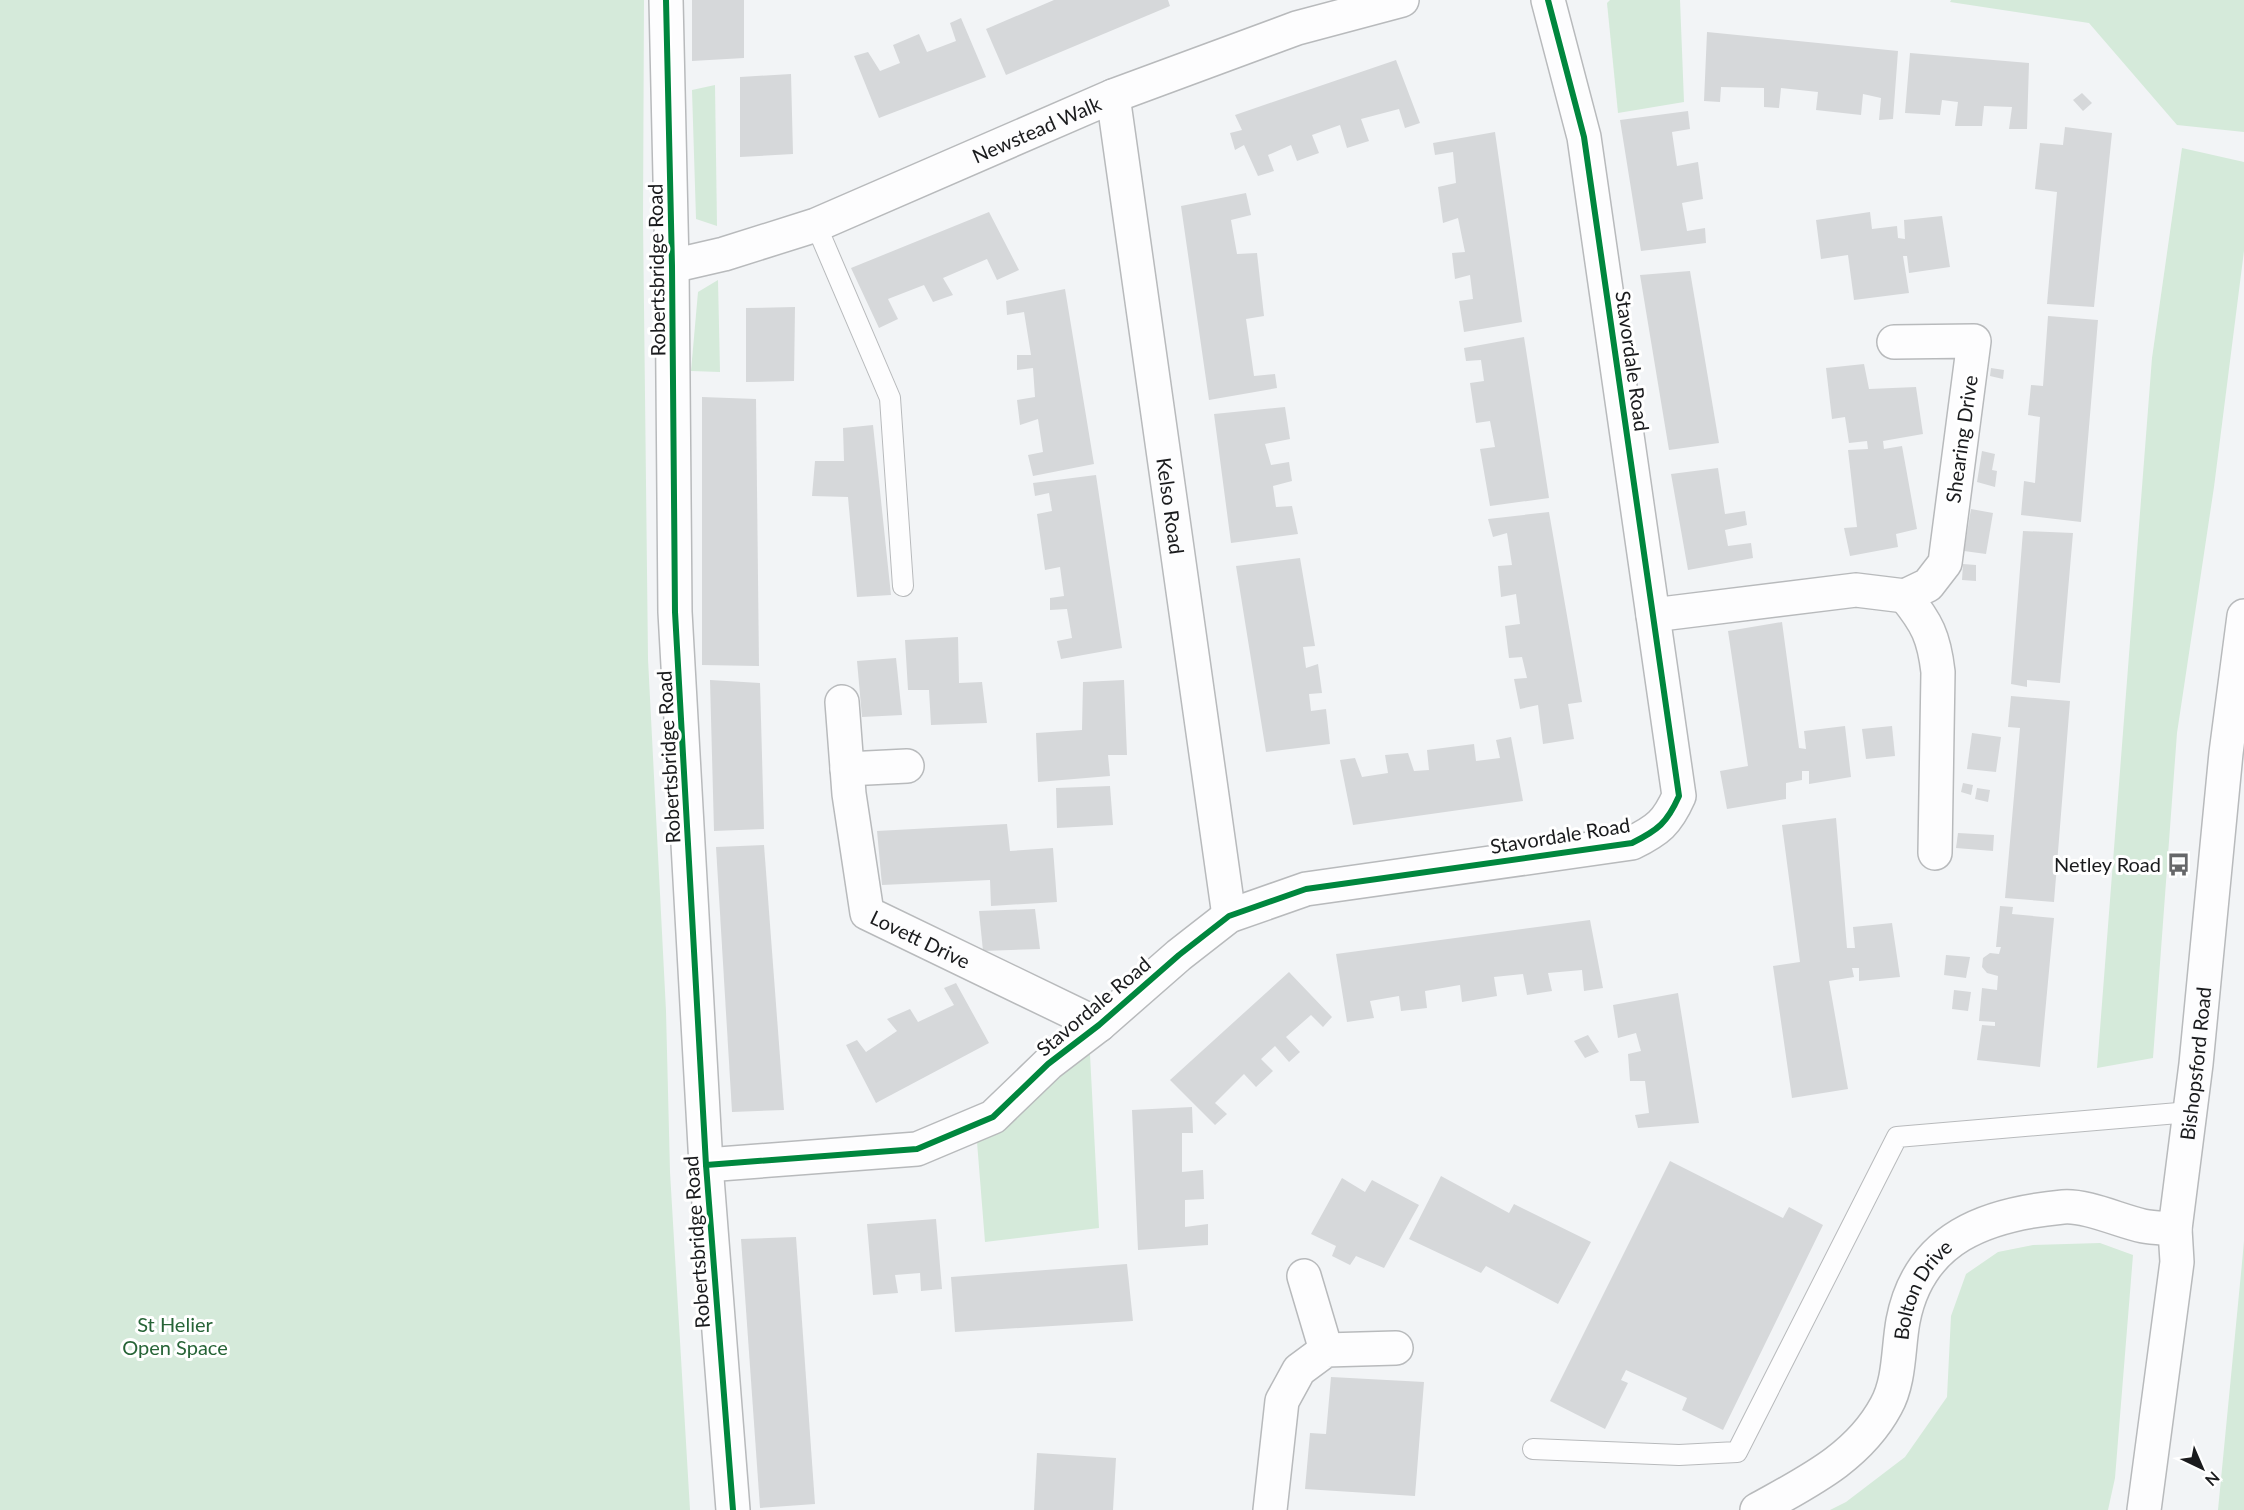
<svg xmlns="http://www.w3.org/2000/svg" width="2244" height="1510" font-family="Lato,sans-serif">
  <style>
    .green { fill: #d5eada }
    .building { fill: #d6d8da }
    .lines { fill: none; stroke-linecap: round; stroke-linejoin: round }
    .lane-casing { stroke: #b8babc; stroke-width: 22 }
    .street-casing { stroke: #b8babc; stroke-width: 36 }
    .primary-casing { stroke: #b8babc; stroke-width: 36 }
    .lane { stroke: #fdfdfe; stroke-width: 20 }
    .street { stroke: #fdfdfe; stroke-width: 33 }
    .primary { stroke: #fdfdfe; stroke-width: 33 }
    .cycleway-casing { stroke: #fff; stroke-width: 10 }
    .cycleway { stroke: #00873e; stroke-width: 6 }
    .labels { text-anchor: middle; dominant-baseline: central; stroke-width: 6; stroke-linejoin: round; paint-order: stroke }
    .street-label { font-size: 20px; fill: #1a1b1d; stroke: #fff }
    .poi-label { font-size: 20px; fill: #1a1b1d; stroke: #fff; text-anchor: end }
    .park-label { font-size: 20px; fill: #276437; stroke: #fff }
  </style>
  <rect width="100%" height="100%" fill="#f2f4f6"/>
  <!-- green -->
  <g class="green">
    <polygon points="0,0 644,0 643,219 648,659 666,1011 670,1172 690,1510 0,1510"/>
    <polygon points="1610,0 1680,0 1684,102 1618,113 1607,3"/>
    <polygon points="1951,0 2244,0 2244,132 2177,125 2089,23 1950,2"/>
    <polygon points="715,85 717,226 696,219 692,90"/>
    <polygon points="2182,148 2244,162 2244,251 2214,487 2177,733 2153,1058 2097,1068 2152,358"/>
    <polygon points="718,280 720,372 691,371 698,292"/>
    <polygon points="1089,1035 1099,1228 985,1242 977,1142 1000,1130"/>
    <polygon points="2244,1241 2244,1510 2218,1510 2242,1263"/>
    <polygon points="2100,1243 2133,1255 2115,1478 2108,1510 1830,1510 1846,1502 1905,1457 1947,1397 1951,1316 1966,1274 1998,1252 2033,1245"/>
  </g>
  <!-- building -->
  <g class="building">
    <polygon points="692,0 744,0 744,58 692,61"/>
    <polygon points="1054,0 1168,0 1170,6 1006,75 986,29"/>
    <polygon points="961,18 986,77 879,118 854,56 868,52 880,71 900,63 893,45 919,34 927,52 956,41 950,23"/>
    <polygon points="1707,32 1898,51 1893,119 1879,120 1881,98 1863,94 1861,115 1816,110 1818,92 1781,88 1779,108 1764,107 1764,88 1721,87 1720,102 1704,101"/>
    <polygon points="1910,53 2029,63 2027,129 2009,129 2012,107 1984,106 1982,126 1955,126 1958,102 1942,100 1940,115 1905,113"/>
    <polygon points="1396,60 1420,123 1405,128 1399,109 1361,119 1369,141 1347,148 1340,125 1312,135 1319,153 1297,161 1291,145 1268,155 1274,171 1258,176 1244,145 1235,150 1230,133 1242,130 1235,115"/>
    <polygon points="791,74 793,154 740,157 740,77"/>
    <polygon points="2082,93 2092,103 2083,111 2073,100"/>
    <polygon points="1688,111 1690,129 1672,132 1677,166 1698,162 1703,199 1682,203 1687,231 1705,228 1706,243 1641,251 1620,120"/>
    <polygon points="2065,127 2112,133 2094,307 2047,304 2057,192 2035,189 2040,143 2063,145"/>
    <polygon points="1495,132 1522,322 1464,332 1459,301 1473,299 1470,275 1455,279 1452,253 1465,252 1458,218 1443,223 1438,187 1456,183 1453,152 1435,155 1433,143"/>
    <polygon points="1246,193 1251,215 1231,220 1237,254 1257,253 1264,316 1246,319 1254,376 1275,374 1277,388 1209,400 1181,206"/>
    <polygon points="989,212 1019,270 997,280 987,259 943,278 953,295 933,302 924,285 888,299 898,319 879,328 851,268"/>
    <polygon points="1870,212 1872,229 1897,226 1898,238 1905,239 1904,220 1942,216 1950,267 1909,273 1907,256 1903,256 1909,293 1854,300 1848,255 1821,259 1816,220"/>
    <polygon points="1690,271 1719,443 1669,450 1640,275"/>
    <polygon points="1065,289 1094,464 1033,476 1028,455 1043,452 1038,419 1020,425 1017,400 1035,397 1033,368 1017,370 1017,355 1031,355 1024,312 1007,315 1006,301"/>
    <polygon points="795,307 794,381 746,382 746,308"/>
    <polygon points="2048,316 2098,320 2081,522 2021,515 2024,481 2035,483 2040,417 2028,415 2031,385 2043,386"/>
    <polygon points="1524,337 1549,498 1490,506 1480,449 1495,447 1490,421 1476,423 1470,383 1484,381 1481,360 1466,361 1464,348"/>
    <polygon points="1864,364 1869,389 1916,387 1923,434 1883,441 1884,449 1902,446 1917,529 1896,534 1898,547 1850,556 1844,528 1857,527 1848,450 1868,449 1867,441 1849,443 1845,417 1832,419 1826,368"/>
    <polygon points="1991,368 2004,370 2003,379 1990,376"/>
    <polygon points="702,397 756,399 759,666 702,665"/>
    <polygon points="1285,407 1290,439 1265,444 1271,465 1289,462 1292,481 1273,486 1276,507 1292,506 1298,534 1231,543 1214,414"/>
    <polygon points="873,425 891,595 857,597 848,497 812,496 815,461 844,461 843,428"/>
    <polygon points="1982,451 1995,454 1992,470 1997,471 1995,487 1977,482"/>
    <polygon points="1718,468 1725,514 1745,511 1747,525 1725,530 1728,546 1751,543 1753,558 1688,570 1671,474"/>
    <polygon points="1096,475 1122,648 1061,659 1057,641 1072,638 1067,609 1050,610 1050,598 1064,596 1060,567 1045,570 1037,514 1052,511 1049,493 1035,496 1033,483"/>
    <polygon points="1971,509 1993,513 1986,554 1964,551"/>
    <polygon points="1549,512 1582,702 1568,704 1574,739 1543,744 1538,705 1520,709 1514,679 1527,678 1522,657 1509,658 1505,626 1520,624 1516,594 1501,597 1498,566 1512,565 1507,533 1493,537 1488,519"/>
    <polygon points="2023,531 2073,533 2060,683 2027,680 2027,687 2011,684"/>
    <polygon points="1300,558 1315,646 1303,647 1306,668 1318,664 1322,693 1309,694 1311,711 1326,709 1330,744 1266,752 1236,566"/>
    <polygon points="1963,564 1976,565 1976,581 1962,580"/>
    <polygon points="1782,622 1799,748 1806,749 1804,731 1845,726 1851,777 1809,784 1809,771 1802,771 1802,780 1786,783 1786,799 1727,809 1720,771 1748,766 1728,631"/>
    <polygon points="958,637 959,683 982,682 987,723 931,725 929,690 908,690 905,640"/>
    <polygon points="896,658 902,715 862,717 857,661"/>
    <polygon points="710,680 760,683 764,829 714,831"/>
    <polygon points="1124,680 1127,755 1108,755 1110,776 1038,782 1036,733 1082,730 1083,682"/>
    <polygon points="2011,696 2070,701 2054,902 2005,898 2020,728 2008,727"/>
    <polygon points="1892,726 1895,756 1866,759 1862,729"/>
    <polygon points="1972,733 2001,737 1996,772 1967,769"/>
    <polygon points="1511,737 1523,801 1353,825 1340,760 1355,758 1362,777 1388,773 1385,755 1408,753 1414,771 1429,770 1427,750 1474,744 1476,761 1500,758 1496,740"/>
    <polygon points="1963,783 1973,785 1971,795 1961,792"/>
    <polygon points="1110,786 1113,825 1057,828 1056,788"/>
    <polygon points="1977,788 1990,790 1988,802 1975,799"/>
    <polygon points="1836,818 1847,948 1855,948 1853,927 1892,923 1900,977 1859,981 1859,968 1852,968 1854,977 1829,981 1848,1089 1792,1098 1773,966 1800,962 1782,825"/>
    <polygon points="1007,824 1010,851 1053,848 1057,902 991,906 990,880 882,885 877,831"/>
    <polygon points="1958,833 1994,835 1993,851 1956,848"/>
    <polygon points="764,845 784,1110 732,1112 716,847"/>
    <polygon points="2000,906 2013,907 2012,914 2054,918 2040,1067 1977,1060 1982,1025 1995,1026 1995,1022 1979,1021 1982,988 1997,990 1998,976 1987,973 1982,967 1983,958 1990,953 1999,954 2001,947 1996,947"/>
    <polygon points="1035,909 1040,949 983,951 979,911"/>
    <polygon points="1590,920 1603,988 1584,991 1582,970 1548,973 1552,991 1527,995 1523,974 1494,977 1497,996 1462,1002 1460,985 1425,991 1427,1008 1401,1011 1399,996 1370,1001 1374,1018 1347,1022 1336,954"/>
    <polygon points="1946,955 1970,957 1966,978 1944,975"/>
    <polygon points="1289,972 1332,1017 1323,1027 1311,1015 1286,1037 1300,1052 1289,1062 1275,1046 1261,1059 1273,1071 1256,1087 1244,1074 1215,1103 1227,1114 1215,1125 1170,1080"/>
    <polygon points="956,983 989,1043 876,1103 846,1045 857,1040 866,1052 897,1031 887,1019 910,1009 918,1022 954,1005 944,988"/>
    <polygon points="1954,990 1971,992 1968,1011 1952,1009"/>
    <polygon points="1678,993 1699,1123 1638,1128 1635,1115 1649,1113 1645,1081 1630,1081 1628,1054 1641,1051 1636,1033 1618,1038 1613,1005"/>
    <polygon points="1588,1035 1599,1052 1585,1058 1574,1041"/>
    <polygon points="1192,1107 1193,1133 1182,1133 1182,1172 1203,1170 1204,1199 1185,1200 1185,1227 1208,1224 1208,1245 1138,1250 1132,1110"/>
    <polygon points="1670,1161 1783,1218 1789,1207 1823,1225 1723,1430 1682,1410 1687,1398 1626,1370 1621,1380 1628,1383 1605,1429 1550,1401"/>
    <polygon points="1441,1176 1509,1213 1514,1204 1591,1242 1558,1304 1486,1266 1481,1273 1409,1239"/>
    <polygon points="1342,1178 1365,1192 1372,1180 1419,1205 1384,1268 1356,1256 1350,1265 1332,1256 1336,1246 1311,1234"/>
    <polygon points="936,1219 942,1289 921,1291 920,1273 895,1275 898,1293 873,1295 867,1224"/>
    <polygon points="796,1237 815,1504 760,1508 741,1239"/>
    <polygon points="1127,1264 1133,1321 955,1332 951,1277"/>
    <polygon points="1331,1377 1424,1382 1415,1496 1305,1489 1310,1433 1326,1434"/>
    <polygon points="1037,1453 1116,1458 1113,1510 1034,1510"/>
  </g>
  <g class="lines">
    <defs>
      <g id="lane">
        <polyline points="816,225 890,398 903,586"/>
        <polyline points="1533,1449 1679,1455 1737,1452 1897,1137 2190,1112"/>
      </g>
      <g id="street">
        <polyline points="666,0 672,266 675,612 706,1165 733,1510"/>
        <path id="s1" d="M1113 96 1229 916"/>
        <path id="s2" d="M672 266 724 254 816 225 1113 96 1297 28 1402 0"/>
        <path d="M1894 342 1974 341 1945 563 1928 585 1905 596C1927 623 1934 637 1938 672L1935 853"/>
        <polyline points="1653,615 1856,590 1905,596"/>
        <path id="s3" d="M842 702 849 794 867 913 1099 1025"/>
        <polyline points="847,769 907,766"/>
        <path d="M706 1165 917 1149 993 1117 1048 1064 1099 1025 1179 955 1229 916 1306 889 1632 843C1658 830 1667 823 1679 796L1584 137 1548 0"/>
        <polyline points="1304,1276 1326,1350"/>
        <polyline points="1270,1510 1282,1401 1299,1370 1326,1350 1396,1348"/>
        <path id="s4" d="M1757 1510C1807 1482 1858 1458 1886 1406 1900 1381 1898 1348 1903 1321 1919 1237 1987 1214 2063 1207 2086 1205 2120 1221 2143 1226 2153 1228 2164 1228 2175 1229"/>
      </g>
      <g id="primary">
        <path id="s5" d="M2144 1510 2177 1262 2175 1229 2196 1064 2226 753 2244 616"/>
      </g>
    </defs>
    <!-- lane casing -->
    <use href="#lane" class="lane-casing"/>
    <!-- street casing -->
    <use href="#street" class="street-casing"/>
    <!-- primary casing -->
    <use href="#primary" class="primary-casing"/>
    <!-- lane -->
    <use href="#lane" class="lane"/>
    <!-- street -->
    <use href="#street" class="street"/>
    <!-- primary -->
    <use href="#primary" class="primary"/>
    <defs>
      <g id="cycleway">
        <polyline points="666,0 672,266 675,612 706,1165 733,1510"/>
        <path d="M706 1165 917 1149 993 1117 1048 1064 1099 1025 1179 955 1229 916 1306 889 1632 843C1658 830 1667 823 1679 796L1584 137 1548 0"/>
      </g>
    </defs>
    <!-- cycleway casing -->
    <use href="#cycleway" class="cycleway-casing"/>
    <!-- cycleway -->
    <use href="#cycleway" class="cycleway"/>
  </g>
  <!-- icons -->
  <defs>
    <symbol id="bus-bare" viewBox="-9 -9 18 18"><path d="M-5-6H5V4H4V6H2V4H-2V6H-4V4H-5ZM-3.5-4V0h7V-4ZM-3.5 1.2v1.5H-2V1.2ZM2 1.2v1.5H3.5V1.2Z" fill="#666769" stroke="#fff" stroke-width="2.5" paint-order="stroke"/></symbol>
  </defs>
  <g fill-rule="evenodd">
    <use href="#bus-bare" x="2162" y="848" width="33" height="33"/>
  </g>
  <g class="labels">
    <!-- street labels -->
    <g class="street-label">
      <text stroke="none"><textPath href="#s2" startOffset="390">Newstead Walk</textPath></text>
      <text transform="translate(656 270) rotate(-91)">Robertsbridge Road</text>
      <text transform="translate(1633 361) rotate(82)">Stavordale Road</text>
      <text transform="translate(1961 439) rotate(-82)">Shearing Drive</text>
      <text stroke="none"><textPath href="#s1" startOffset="414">Kelso Road</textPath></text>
      <text transform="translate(668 757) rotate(-93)">Robertsbridge Road</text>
      <text transform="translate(1560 835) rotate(-9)">Stavordale Road</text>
      <text stroke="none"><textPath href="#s3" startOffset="272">Lovett Drive</textPath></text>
      <text transform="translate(1093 1006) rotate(-40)">Stavordale Road</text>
      <text stroke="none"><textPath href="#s5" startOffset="450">Bishopsford Road</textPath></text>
      <text transform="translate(696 1242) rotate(-94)">Robertsbridge Road</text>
      <text stroke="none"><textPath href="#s4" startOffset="292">Bolton Drive</textPath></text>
    </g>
    <!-- poi labels -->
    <g class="poi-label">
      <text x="2161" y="864">Netley Road</text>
    </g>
    <!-- park labels -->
    <g class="park-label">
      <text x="175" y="1324">St Helier<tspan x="175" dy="23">Open Space</tspan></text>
    </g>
  </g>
  <!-- north arrow -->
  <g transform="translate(2202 1468) rotate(136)" stroke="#ffffff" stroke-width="4.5" paint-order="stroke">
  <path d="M0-4.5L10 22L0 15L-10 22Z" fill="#1a1b1d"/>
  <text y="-9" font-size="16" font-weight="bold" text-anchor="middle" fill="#1a1b1d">N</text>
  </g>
</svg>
